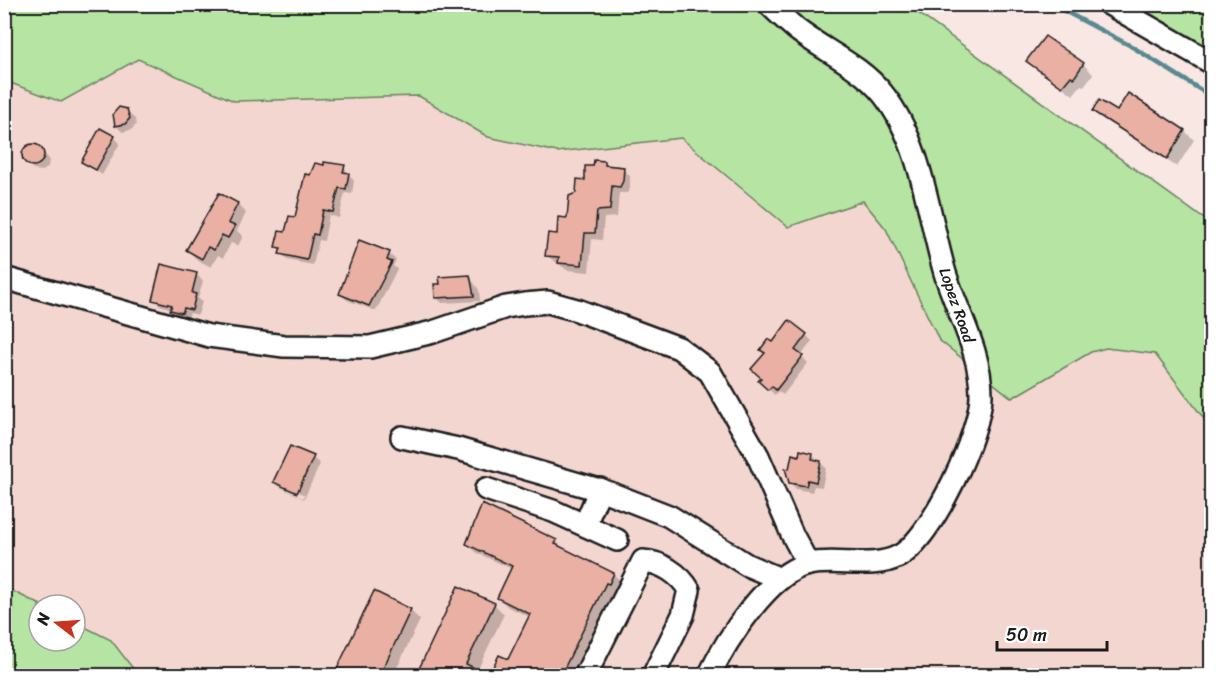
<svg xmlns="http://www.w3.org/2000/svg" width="1216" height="680" font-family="Sriracha,sans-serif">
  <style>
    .built { fill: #f4d6d0 }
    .green { fill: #b6e4a3; stroke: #698060; stroke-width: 1.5 }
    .shadow { fill: #0003; fill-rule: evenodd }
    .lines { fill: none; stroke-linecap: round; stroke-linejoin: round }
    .stream { stroke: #598991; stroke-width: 4.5 }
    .building { fill: #e9b0a3; stroke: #1c1c1c; stroke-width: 1.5 }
    .minor-casing { stroke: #1c1c1c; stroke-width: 26 }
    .minor { stroke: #fff; stroke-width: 21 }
    .labels { text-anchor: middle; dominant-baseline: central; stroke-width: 4.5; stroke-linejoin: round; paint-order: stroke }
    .street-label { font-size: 16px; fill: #1c1c1c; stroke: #fff }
  </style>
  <rect width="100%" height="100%" fill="#f8e7e3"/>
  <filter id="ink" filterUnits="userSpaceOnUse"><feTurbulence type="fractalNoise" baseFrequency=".0167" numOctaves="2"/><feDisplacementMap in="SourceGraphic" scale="12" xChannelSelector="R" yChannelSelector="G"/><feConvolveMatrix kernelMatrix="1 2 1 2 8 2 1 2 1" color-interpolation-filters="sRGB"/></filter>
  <g filter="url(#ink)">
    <!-- built -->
    <polygon class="built" points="138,59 234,101 419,96 488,137 557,152 681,138 788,227 863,201 886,229 939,340 1012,398 1091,352 1106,348 1155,354 1208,424 1212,437 1211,675 138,675 111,640 75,622 75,605 41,605 5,587 4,81 61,102"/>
    <!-- green -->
    <g class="green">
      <polygon points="4,5 907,5 1211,224 1211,437 1208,424 1155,354 1106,348 1091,352 1012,398 939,340 886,229 863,201 788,227 681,138 557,152 488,137 419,96 234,101 138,59 61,102 5,81"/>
      <polygon points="1125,5 1211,5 1211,52"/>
      <polygon points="4,587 41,605 39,605 39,641 75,641 75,622 111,640 138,675 5,675"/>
    </g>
    <!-- shadow -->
    <g class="shadow">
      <polygon points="1028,61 1083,64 1093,74 1084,86 1081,85 1073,95"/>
      <polygon points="1129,96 1185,131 1194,140 1177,167 1104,120 1094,111 1117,114"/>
      <polygon points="124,109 135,119 136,125 131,130 122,132 116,125"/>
      <polygon points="114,137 120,143 102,175 83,161"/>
      <polygon points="32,145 38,146 49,159 48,167 43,171 34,170 23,156 25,149"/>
      <polygon points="605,162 610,167 623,169 630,176 630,189 627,193 619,193 617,217 604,218 602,240 592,239 589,272 567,270 547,256 569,220 578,195 595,168"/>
      <polygon points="344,167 354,181 352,194 345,193 339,218 329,215 324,241 319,240 313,265 287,260 277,247 296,219 311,176"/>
      <polygon points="219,195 238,204 246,213 237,231 243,236 238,246 231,243 223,258 218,255 211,267 196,259 188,250"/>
      <polygon points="389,254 396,260 393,266 397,269 376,311 347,300 341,294"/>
      <polygon points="162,265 197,275 203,281 198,298 202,302 198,315 190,313 188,319 178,316 172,309 160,305 154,299"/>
      <polygon points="470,277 479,290 480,301 442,303 436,297 441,285"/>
      <polygon points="806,335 812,341 801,356 808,363 783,395 778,391 775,395 766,387 762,378 773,344"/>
      <path d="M291 448 313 458 320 464 304 499 281 488 275 482ZM280 484 305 495 303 498 280 487Z"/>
      <polygon points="812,454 826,468 822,487 814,486 812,492 796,489 790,482 800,457"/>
      <polygon points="556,541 566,551 613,574 623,583 618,592 616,591 575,676 490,676 499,657 509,661 530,617 508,607 498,597 512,569 477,553 467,543"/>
      <polygon points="459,588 495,605 504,614 477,671 487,676 418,676"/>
      <polygon points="375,593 410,610 420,620 393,676 336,676"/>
    </g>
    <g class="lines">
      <!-- stream -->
      <polyline class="stream" points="1051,4 1131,46 1212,97"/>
    </g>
    <!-- building -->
    <g class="building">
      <polygon points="1045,36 1084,63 1074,78 1071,76 1062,87 1026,61"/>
      <polygon points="1128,93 1185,130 1167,159 1092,111 1099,100 1117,111"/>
      <polygon points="119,107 127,109 130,118 125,124 115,126 113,114"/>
      <polygon points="100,128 115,136 96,170 81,162"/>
      <circle cx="33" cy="155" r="11"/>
      <polygon points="594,160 605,161 605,165 624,167 623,181 620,187 612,186 610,210 597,211 595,233 585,233 582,265 558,263 559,257 545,256 548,233 557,234 558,217 567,218 569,196 576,193 577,179 585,180 585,166 593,166"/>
      <polygon points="324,162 345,165 343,172 349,173 346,189 339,188 333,212 323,210 318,235 313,234 307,260 279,254 281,248 275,247 279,231 285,232 289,216 295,217 305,174 310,175 315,163 324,165"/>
      <polygon points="219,193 238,203 228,223 235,226 228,238 222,235 214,250 208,247 202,259 186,250"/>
      <polygon points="359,240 390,252 387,260 392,262 369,306 339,294"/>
      <polygon points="161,264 197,273 192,293 196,294 192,310 184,308 182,313 170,310 172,305 152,300"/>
      <polygon points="470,275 474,296 435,298 434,284 440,284 439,277"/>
      <polygon points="789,320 807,334 795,350 803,356 776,390 772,386 768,390 758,381 761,378 751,369 765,353 760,350 768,339 773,342"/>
      <polygon points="290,446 314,456 297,493 273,482"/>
      <polygon points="800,450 813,453 812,459 821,461 816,482 808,480 806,486 789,483 785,468 789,469 792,454 799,456"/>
      <polygon points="482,504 557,540 555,544 614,573 609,584 606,583 561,675 416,675 458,586 495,603 466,664 489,675 499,655 508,659 530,614 497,598 512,566 466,544"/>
      <polygon points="374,591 411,609 380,675 334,675"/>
    </g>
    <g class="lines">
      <defs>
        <g id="minor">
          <polyline points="1109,4 1212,63"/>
          <polyline points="4,278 209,336 284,346 370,347 433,332 506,307 525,304 548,302 577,310 679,348 710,372 758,456 792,534 808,564"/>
          <polyline points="402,437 458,449 610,493 669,516 747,565 780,579"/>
          <polyline points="486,489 553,511 617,540"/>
          <polyline points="585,525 600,489"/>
          <path d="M585 676 643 561C661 562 680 574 689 590L683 615 653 676"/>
          <path d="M709 676C725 642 770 571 809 564 837 558 873 570 899 556 932 539 982 431 981 394 981 352 957 312 945 273 928 215 922 143 883 94 860 65 824 51 796 29 787 21 778 13 769 4"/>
        </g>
      </defs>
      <!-- minor casing -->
      <use href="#minor" class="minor-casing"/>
      <!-- minor -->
      <use href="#minor" class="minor"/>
    </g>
  </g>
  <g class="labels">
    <!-- street labels -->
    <g class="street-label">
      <text transform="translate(957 305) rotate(71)">Lopez Road</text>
    </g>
  </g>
  <!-- margin -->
  <rect width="1216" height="680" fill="none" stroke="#fff" stroke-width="24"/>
  <rect x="12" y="12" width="1192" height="656" fill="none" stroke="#1c1c1c" stroke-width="2" filter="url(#ink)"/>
  <!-- north arrow -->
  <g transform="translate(57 623) rotate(287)"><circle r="28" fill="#ffffff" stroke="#a4a4a4" stroke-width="1.5"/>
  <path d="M0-4.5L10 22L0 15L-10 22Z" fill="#c8321e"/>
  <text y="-9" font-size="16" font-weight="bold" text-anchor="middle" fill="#1c1c1c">N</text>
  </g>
  <!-- scale -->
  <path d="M997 641v9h110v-9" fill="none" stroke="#1c1c1c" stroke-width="3"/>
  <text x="1006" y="641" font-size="18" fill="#1c1c1c" stroke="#ffffff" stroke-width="4.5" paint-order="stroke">50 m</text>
</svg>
